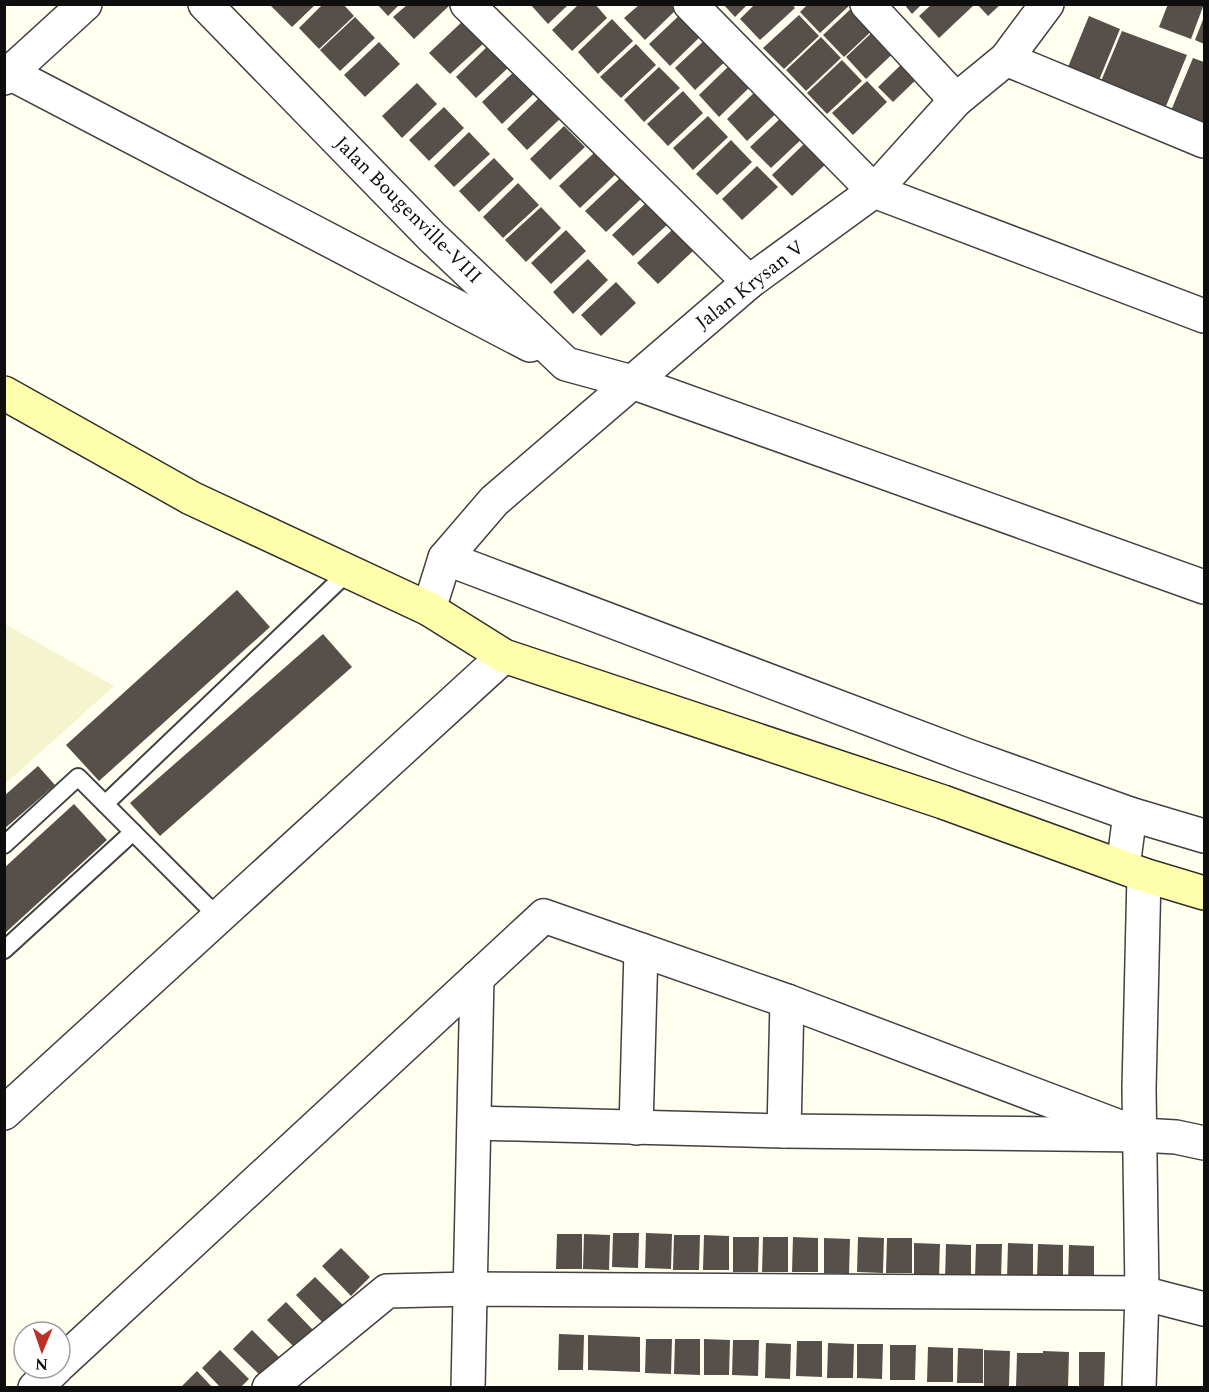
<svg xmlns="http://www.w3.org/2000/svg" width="1209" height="1392" font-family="Spectral,serif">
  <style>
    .farmland { fill: #f4f5ce }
    .building { fill: #57504a }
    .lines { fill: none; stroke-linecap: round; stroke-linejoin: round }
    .lane-casing { stroke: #414141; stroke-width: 20 }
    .street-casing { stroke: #414141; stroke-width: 36 }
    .secondary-casing { stroke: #303030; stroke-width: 36 }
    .lane { stroke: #fff; stroke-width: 16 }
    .street { stroke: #fff; stroke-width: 33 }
    .secondary { stroke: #feffaa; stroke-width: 33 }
    .labels { text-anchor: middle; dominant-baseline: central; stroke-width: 6; stroke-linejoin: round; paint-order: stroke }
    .street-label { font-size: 20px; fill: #0e0e0e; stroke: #fff }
  </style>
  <rect width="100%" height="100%" fill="#fffeef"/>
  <!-- farmland -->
  <polygon class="farmland" points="5,624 114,686 5,784"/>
  <!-- building -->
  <g class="building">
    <polygon points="273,4 316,4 292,27 271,6"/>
    <polygon points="323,4 343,4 354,16 319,49 299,28"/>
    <polygon points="377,4 400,4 388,16"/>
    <polygon points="530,4 569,4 548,24"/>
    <polygon points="579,4 595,4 607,18 572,51 552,30"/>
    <polygon points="723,4 748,4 735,17"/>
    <polygon points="755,4 792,4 795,8 760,40 740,19"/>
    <polygon points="808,4 851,4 820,33 800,12"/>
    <polygon points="856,4 879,24 844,57 823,35"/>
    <polygon points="904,4 922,4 912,14"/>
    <polygon points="932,4 975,4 939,38 919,16"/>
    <polygon points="977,4 1001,4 988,16"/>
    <polygon points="1168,4 1204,4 1191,39 1159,27"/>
    <polygon points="407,5 450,5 414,39 393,17"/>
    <polygon points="639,5 678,5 680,6 645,40 624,18"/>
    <polygon points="684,11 704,33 670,66 649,44"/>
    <polygon points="799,15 819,36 784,69 763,48"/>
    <polygon points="1089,16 1120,29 1097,85 1066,72"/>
    <polygon points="355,17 375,38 340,71 320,50"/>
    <polygon points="1204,17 1204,44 1195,40"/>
    <polygon points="612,19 633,41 598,74 578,52"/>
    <polygon points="464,20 485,42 450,74 429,53"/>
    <polygon points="881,24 901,46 866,79 846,57"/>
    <polygon points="1122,31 1187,55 1164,111 1099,86"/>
    <polygon points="710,35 730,57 695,90 675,68"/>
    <polygon points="821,37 841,58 806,91 786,70"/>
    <polygon points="379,42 400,64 365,97 344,75"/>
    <polygon points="491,43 511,65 476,98 456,77"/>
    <polygon points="636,44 656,65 621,98 600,77"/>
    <polygon points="1193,58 1204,62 1204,120 1202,126 1170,113"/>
    <polygon points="907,59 921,75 893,102 878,87"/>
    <polygon points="842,60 862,81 827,114 807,93"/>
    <polygon points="733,62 754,83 719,117 699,95"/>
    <polygon points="659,67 680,88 644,122 624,100"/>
    <polygon points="517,69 537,91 502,124 482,102"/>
    <polygon points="867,81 887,102 853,135 832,113"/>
    <polygon points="417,83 437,104 402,138 382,116"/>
    <polygon points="761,86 782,108 747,141 727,119"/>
    <polygon points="683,91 703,113 668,146 647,124"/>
    <polygon points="541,96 562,117 527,150 507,129"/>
    <polygon points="444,107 464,128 429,161 409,140"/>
    <polygon points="786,113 806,135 771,168 750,147"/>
    <polygon points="708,116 728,137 693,170 673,148"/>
    <polygon points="564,126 585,147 550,180 530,159"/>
    <polygon points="469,132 490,154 454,187 434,166"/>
    <polygon points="731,140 752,162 717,195 696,174"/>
    <polygon points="806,142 827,163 792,196 772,175"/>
    <polygon points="594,153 615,175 580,208 559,186"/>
    <polygon points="494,158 514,179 479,212 459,191"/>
    <polygon points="757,166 778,187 742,220 722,199"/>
    <polygon points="621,177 641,199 606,232 585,211"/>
    <polygon points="518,183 539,205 503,238 483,217"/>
    <polygon points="647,202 668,224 633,256 612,235"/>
    <polygon points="541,207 561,228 526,262 505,240"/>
    <polygon points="566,230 586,251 551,284 531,263"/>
    <polygon points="672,230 693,251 658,284 637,263"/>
    <polygon points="588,259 608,280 573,314 553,292"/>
    <polygon points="616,282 636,303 601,336 581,315"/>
    <polygon points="237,590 270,627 99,781 66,745"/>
    <polygon points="323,634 352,667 160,836 130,803"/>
    <polygon points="38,766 55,785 4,829 4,796"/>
    <polygon points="74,804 107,840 4,934 4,868"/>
    <polygon points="613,1233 639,1233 638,1268 612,1267"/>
    <polygon points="646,1233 672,1234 671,1269 645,1268"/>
    <polygon points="557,1234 582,1234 582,1269 556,1269"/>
    <polygon points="584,1234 610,1235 609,1270 583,1269"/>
    <polygon points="674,1235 700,1235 699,1270 673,1270"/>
    <polygon points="704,1235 729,1236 729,1270 703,1270"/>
    <polygon points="733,1237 759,1237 758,1272 733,1272"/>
    <polygon points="763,1237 788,1237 788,1272 762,1272"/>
    <polygon points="793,1237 818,1238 818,1272 792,1272"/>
    <polygon points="858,1237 884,1238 883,1273 857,1272"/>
    <polygon points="824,1238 850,1239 849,1274 824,1273"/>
    <polygon points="887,1238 912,1238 912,1273 886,1273"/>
    <polygon points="914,1243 940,1244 939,1279 914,1278"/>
    <polygon points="1008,1243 1033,1244 1033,1279 1007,1279"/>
    <polygon points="946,1244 971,1245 971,1280 945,1280"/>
    <polygon points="976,1244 1002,1244 1001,1279 975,1278"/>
    <polygon points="1038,1244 1063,1245 1063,1279 1037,1279"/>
    <polygon points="1069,1245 1094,1246 1094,1281 1068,1281"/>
    <polygon points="341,1248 370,1277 351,1296 322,1266"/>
    <polygon points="315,1277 344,1306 325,1325 296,1295"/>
    <polygon points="286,1302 314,1331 296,1349 267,1320"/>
    <polygon points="252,1330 281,1359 262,1377 233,1349"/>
    <polygon points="559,1334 584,1335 583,1370 558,1370"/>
    <polygon points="588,1335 640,1337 640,1372 588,1370"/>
    <polygon points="646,1339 672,1339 671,1374 645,1373"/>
    <polygon points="675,1339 700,1339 700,1375 674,1374"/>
    <polygon points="704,1339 730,1340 729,1375 704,1375"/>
    <polygon points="733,1340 759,1340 758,1376 732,1375"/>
    <polygon points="797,1341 822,1341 822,1377 796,1376"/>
    <polygon points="766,1343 791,1344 790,1379 765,1378"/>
    <polygon points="828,1343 854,1344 853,1378 827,1378"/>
    <polygon points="857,1344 883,1344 882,1379 857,1378"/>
    <polygon points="890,1345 916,1345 915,1380 890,1380"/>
    <polygon points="928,1347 953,1348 953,1382 927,1382"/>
    <polygon points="958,1348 983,1349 983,1383 957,1383"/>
    <polygon points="220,1350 249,1379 240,1388 221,1388 202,1368"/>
    <polygon points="984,1350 1010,1351 1009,1386 984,1386"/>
    <polygon points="1043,1351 1069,1352 1068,1387 1016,1387 1017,1353 1043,1353"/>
    <polygon points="1079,1352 1105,1352 1104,1387 1079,1386"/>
    <polygon points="197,1371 213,1388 180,1388"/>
  </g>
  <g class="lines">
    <defs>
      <g id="lane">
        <polyline points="105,804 348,572"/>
        <polyline points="4,845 78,777 218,917"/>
        <polyline points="4,950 133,832"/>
      </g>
      <g id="street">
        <polyline points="205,4 432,237 566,364 632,382 1204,587"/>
        <polyline points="467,4 749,282"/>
        <polyline points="690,4 874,191 1204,316"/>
        <polyline points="867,4 956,100"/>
        <polyline points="1006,59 1204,141"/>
        <polyline points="4,70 530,345"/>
        <polyline points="4,78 85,4"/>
        <polyline points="445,558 965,755 1130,814 1204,836"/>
        <polyline points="429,609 445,558 494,501 749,282 874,191 956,100 1006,59 1047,4"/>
        <polyline points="1123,867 1130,814"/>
        <polyline points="4,1113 504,656"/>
        <polyline points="475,1123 784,1131 1141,1135 1176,1137 1204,1143"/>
        <polyline points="636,1128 641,950"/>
        <polyline points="784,1131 787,1001"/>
        <polyline points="60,1364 544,916 787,1001 1141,1135"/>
        <polyline points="35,1388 56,1368"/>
        <polyline points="269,1388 387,1291 471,1289 1142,1293 1204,1309"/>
        <polyline points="468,1388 477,978"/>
        <polyline points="1139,1388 1142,1293 1139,1089 1144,875"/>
      </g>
      <polyline id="secondary" points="4,393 191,498 429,609 504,656 943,802 1144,875 1204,893"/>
    </defs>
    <!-- lane casing -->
    <use href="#lane" class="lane-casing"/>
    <!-- street casing -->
    <use href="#street" class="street-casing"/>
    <!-- secondary casing -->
    <use href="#secondary" class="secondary-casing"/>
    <!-- lane -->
    <use href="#lane" class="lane"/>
    <!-- street -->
    <use href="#street" class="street"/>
    <!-- secondary -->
    <use href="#secondary" class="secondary"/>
  </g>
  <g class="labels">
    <!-- street labels -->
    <g class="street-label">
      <text transform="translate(408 210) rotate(45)">Jalan Bougenville-VIII</text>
      <text transform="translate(750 285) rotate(-38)">Jalan Krysan V</text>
    </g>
  </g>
  <!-- border -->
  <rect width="1209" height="1392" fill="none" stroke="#0e0e0e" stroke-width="12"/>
  <!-- north arrow -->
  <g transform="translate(42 1350) rotate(182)"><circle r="28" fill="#ffffff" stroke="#9f9f9f" stroke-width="1.5"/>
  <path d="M0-4.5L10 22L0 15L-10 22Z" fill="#bf3024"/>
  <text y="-9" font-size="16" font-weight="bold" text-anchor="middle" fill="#0e0e0e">N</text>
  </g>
</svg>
